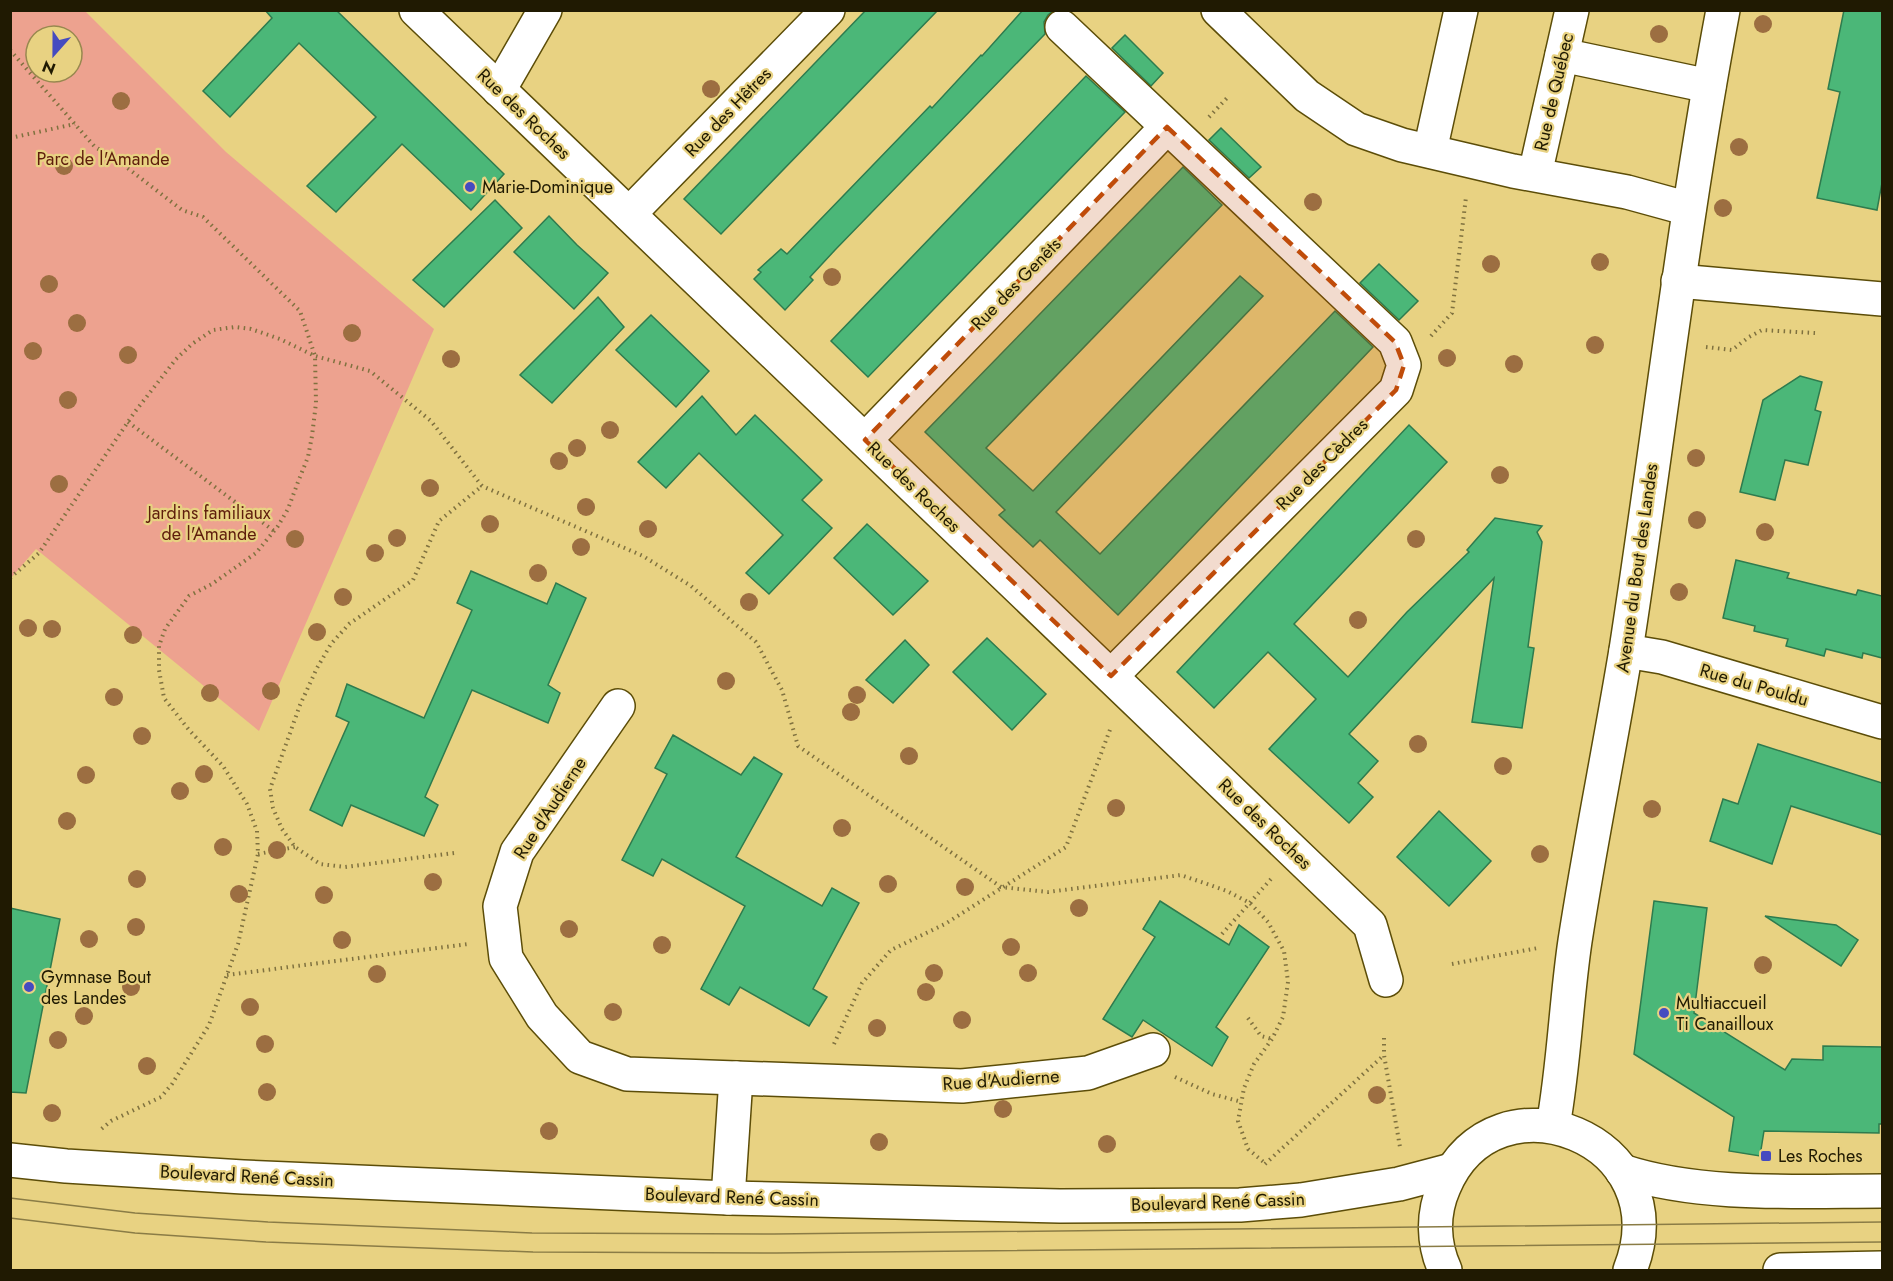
<svg xmlns="http://www.w3.org/2000/svg" width="1893" height="1281" font-family="Jost,sans-serif">
  <style>
    .green { fill: #eda28f; fill-rule: evenodd }
    .building { fill: #4bb778; stroke: #2e7b4e; stroke-width: 1.5 }
    .lines { fill: none; stroke-linecap: round; stroke-linejoin: round }
    .minor-casing { stroke: #5c4d08; stroke-width: 36 }
    .tertiary-casing { stroke: #5c4d08; stroke-width: 36 }
    .secondary-casing { stroke: #5c4d08; stroke-width: 36 }
    .path { stroke: #7f713f; stroke-width: 4; stroke-dasharray: 1.5 4.5; stroke-linecap: butt }
    .minor { stroke: #fff; stroke-width: 33 }
    .tertiary { stroke: #fff; stroke-width: 33 }
    .secondary { stroke: #fff; stroke-width: 33 }
    .tram { stroke: #8a7c46; stroke-width: 1.5 }
    .tree { fill: #9c6e41 }
    .marked { fill: #c04c0a; fill-opacity: 0.2; stroke: #c04c0a; stroke-width: 4.5; stroke-dasharray: 12 8; stroke-linejoin: round }
    .poi-dot { fill: #454bc0; stroke: #e8d282; stroke-width: 2 }
    .labels { text-anchor: middle; dominant-baseline: central; stroke-width: 4.5; stroke-linejoin: round; paint-order: stroke }
    .street-label { font-size: 18px; fill: #201a02; stroke: #e8d282 }
    .park-label { font-size: 18px; fill: #5e1d0c; stroke: #e8d282 }
    .poi-label { font-size: 18px; fill: #201a02; stroke: #e8d282; text-anchor: start }
  </style>
  <rect width="100%" height="100%" fill="#e8d282"/>
  <!-- green -->
  <path class="green" d="M11 10 85 11 226 152 434 329 259 731 36 549 11 578ZM36 36H72V72H36Z"/>
  <!-- building -->
  <g class="building">
    <polygon points="265,10 336,10 504,174 471,210 402,144 336,212 307,186 376,117 299,43 230,117 203,91 272,18"/>
    <polygon points="866,10 938,10 721,234 684,199"/>
    <polygon points="1023,10 1054,10 1048,15 1044,22 1045,34 835,250 810,277 813,280 785,310 754,279 761,272 758,270 781,249 787,254 930,106 932,108 981,55 982,56"/>
    <polygon points="1844,10 1882,10 1882,183 1877,210 1817,198 1840,92 1828,89"/>
    <polygon points="1125,35 1163,73 1151,86 1112,48"/>
    <polygon points="1086,76 1125,112 868,377 831,341"/>
    <polygon points="1221,128 1261,167 1249,178 1209,140"/>
    <polygon points="1183,167 1222,205 986,448 1033,491 1240,276 1263,296 1056,512 1100,554 1335,311 1373,347 1118,615 1040,540 1033,547 999,515 1005,510 925,432"/>
    <polygon points="495,200 522,228 444,307 413,280"/>
    <polygon points="549,216 577,245 608,273 574,309 514,252"/>
    <polygon points="1379,264 1418,301 1399,320 1360,283"/>
    <polygon points="598,297 624,327 552,403 520,375"/>
    <polygon points="651,315 709,371 676,407 616,350"/>
    <polygon points="1800,376 1822,382 1815,410 1821,412 1808,465 1785,460 1775,500 1740,492 1763,400"/>
    <polygon points="702,396 736,435 755,415 822,480 802,500 832,528 769,594 746,573 783,535 699,453 666,488 638,462"/>
    <polygon points="1409,425 1447,462 1294,624 1348,677 1407,612 1469,552 1467,550 1495,518 1542,526 1537,532 1542,542 1528,647 1534,648 1522,728 1472,722 1494,578 1349,734 1378,761 1358,783 1373,797 1349,823 1269,749 1316,699 1268,652 1214,708 1177,672"/>
    <polygon points="867,524 928,581 893,615 834,558"/>
    <polygon points="1736,560 1789,573 1787,578 1856,595 1858,590 1882,596 1882,658 1863,653 1862,658 1826,649 1824,656 1786,646 1788,639 1754,631 1755,626 1723,618"/>
    <polygon points="471,571 547,604 556,583 586,598 548,685 560,693 548,723 472,690 425,797 438,805 424,836 351,805 342,826 310,810 349,722 336,716 347,684 424,718 472,610 457,603"/>
    <polygon points="987,638 1046,694 1012,730 953,672"/>
    <polygon points="905,640 929,665 893,703 866,680"/>
    <polygon points="673,735 741,775 754,757 782,774 736,857 822,906 832,888 859,903 813,989 827,997 809,1026 740,987 729,1005 701,989 745,906 662,859 653,876 622,860 667,774 655,768"/>
    <polygon points="1758,744 1882,783 1882,835 1791,806 1772,864 1710,841 1723,799 1738,804"/>
    <polygon points="1439,811 1491,861 1449,906 1397,857"/>
    <polygon points="1160,901 1229,945 1239,925 1269,947 1216,1027 1228,1037 1212,1066 1143,1020 1132,1037 1103,1019 1155,937 1143,929"/>
    <polygon points="1654,901 1707,908 1694,1013 1785,1070 1792,1059 1823,1060 1823,1046 1882,1047 1882,1124 1879,1124 1879,1133 1764,1131 1760,1156 1729,1151 1734,1117 1634,1054"/>
    <polygon points="10,908 60,919 26,1093 10,1092"/>
    <polygon points="1765,916 1836,925 1858,940 1841,966"/>
  </g>
  <g class="lines">
    <defs>
      <g id="minor">
        <polyline points="416,10 1370,925 1386,980"/>
        <polyline points="1218,10 1307,96 1356,129 1402,145 1513,171 1627,192 1689,209"/>
        <polyline points="1062,27 1395,342 1404,365 1396,390 1111,676"/>
        <polyline points="1562,55 1709,86"/>
        <polyline points="499,90 545,10"/>
        <polyline points="1430,151 1461,10"/>
        <polyline points="1535,174 1572,10"/>
        <polyline points="629,214 828,10"/>
        <polyline points="1678,281 1882,299"/>
        <polyline points="865,440 1167,127"/>
        <polyline points="1626,651 1662,657 1882,722"/>
        <polyline points="618,706 517,852 500,906 506,958 542,1016 580,1057 627,1074 962,1086 1088,1073 1153,1050"/>
        <polyline points="728,1198 736,1078"/>
      </g>
      <path id="tertiary" d="M1553 1126C1564 1065 1566 1002 1575 941 1590 843 1610 747 1626 650 1659 437 1683 222 1723 10"/>
      <g id="secondary">
        <polyline points="10,1160 66,1166 243,1177 728,1198 1060,1206 1240,1205 1301,1200 1399,1184 1452,1170"/>
        <path d="M1622 1171C1700 1197 1801 1191 1882 1191"/>
        <path d="M1445 1270C1433 1244 1432 1214 1444 1187 1495 1066 1682 1139 1630 1270"/>
        <polyline points="1780,1270 1882,1268"/>
      </g>
    </defs>
    <!-- minor casing -->
    <use href="#minor" class="minor-casing"/>
    <!-- tertiary casing -->
    <use href="#tertiary" class="tertiary-casing"/>
    <!-- secondary casing -->
    <use href="#secondary" class="secondary-casing"/>
    <!-- path -->
    <g class="path">
      <polyline points="10,50 95,147 117,160 182,210 203,217 300,311 315,356 316,403 312,436 308,457 298,482 288,509 278,526 256,553 212,584 189,596 165,629 159,646 159,670 164,698 189,730 223,766 247,804 257,831 258,854 238,944 209,1025 172,1084 161,1097 111,1121 99,1131"/>
      <polyline points="1209,117 1227,98"/>
      <polyline points="10,138 75,124"/>
      <polyline points="1431,336 1452,313 1466,197"/>
      <polyline points="1706,347 1732,350 1749,337 1762,330 1815,333"/>
      <polyline points="128,422 274,531"/>
      <polyline points="10,578 39,553 134,413 176,359 192,344 213,330 235,327 251,329 280,339 315,356 370,371 431,421 482,486 643,556 691,586 756,642 782,690 798,746 1001,887 1048,892 1181,875 1227,891 1250,903 1268,922 1284,951 1288,982 1283,1017 1272,1039 1254,1064 1244,1088 1238,1121 1248,1149 1266,1164"/>
      <polyline points="454,853 345,867 320,864 295,847 282,829 273,808 270,789 300,705 317,668 331,644 349,624 413,580 439,521 482,486"/>
      <polyline points="258,854 295,847"/>
      <polyline points="1222,934 1271,879"/>
      <polyline points="1452,964 1538,948"/>
      <polyline points="227,975 468,944"/>
      <polyline points="1248,1018 1261,1036 1272,1039"/>
      <polyline points="1384,1038 1384,1055 1400,1147"/>
      <polyline points="834,1044 862,983 891,950 945,924 1066,847 1111,727"/>
      <polyline points="1175,1077 1212,1094 1242,1102"/>
      <polyline points="1265,1164 1384,1055"/>
    </g>
    <!-- minor -->
    <use href="#minor" class="minor"/>
    <!-- tertiary -->
    <use href="#tertiary" class="tertiary"/>
    <!-- secondary -->
    <use href="#secondary" class="secondary"/>
    <!-- tram -->
    <g class="tram">
      <polyline points="10,1198 135,1213 268,1222 532,1233 774,1234 1882,1222"/>
      <polyline points="10,1218 135,1233 266,1242 533,1252 776,1253 1882,1242"/>
    </g>
  </g>
  <!-- trees -->
  <g class="tree">
    <circle cx="1763" cy="24" r="9"/>
    <circle cx="1659" cy="34" r="9"/>
    <circle cx="711" cy="89" r="9"/>
    <circle cx="121" cy="101" r="9"/>
    <circle cx="1739" cy="147" r="9"/>
    <circle cx="64" cy="166" r="9"/>
    <circle cx="1313" cy="202" r="9"/>
    <circle cx="1723" cy="208" r="9"/>
    <circle cx="1600" cy="262" r="9"/>
    <circle cx="1491" cy="264" r="9"/>
    <circle cx="832" cy="277" r="9"/>
    <circle cx="49" cy="284" r="9"/>
    <circle cx="77" cy="323" r="9"/>
    <circle cx="352" cy="333" r="9"/>
    <circle cx="1595" cy="345" r="9"/>
    <circle cx="33" cy="351" r="9"/>
    <circle cx="128" cy="355" r="9"/>
    <circle cx="1447" cy="358" r="9"/>
    <circle cx="451" cy="359" r="9"/>
    <circle cx="1514" cy="364" r="9"/>
    <circle cx="68" cy="400" r="9"/>
    <circle cx="610" cy="430" r="9"/>
    <circle cx="577" cy="448" r="9"/>
    <circle cx="1696" cy="458" r="9"/>
    <circle cx="559" cy="461" r="9"/>
    <circle cx="1500" cy="475" r="9"/>
    <circle cx="59" cy="484" r="9"/>
    <circle cx="430" cy="488" r="9"/>
    <circle cx="586" cy="507" r="9"/>
    <circle cx="1697" cy="520" r="9"/>
    <circle cx="490" cy="524" r="9"/>
    <circle cx="648" cy="529" r="9"/>
    <circle cx="1765" cy="532" r="9"/>
    <circle cx="397" cy="538" r="9"/>
    <circle cx="295" cy="539" r="9"/>
    <circle cx="1416" cy="539" r="9"/>
    <circle cx="581" cy="547" r="9"/>
    <circle cx="375" cy="553" r="9"/>
    <circle cx="538" cy="573" r="9"/>
    <circle cx="1679" cy="592" r="9"/>
    <circle cx="343" cy="597" r="9"/>
    <circle cx="749" cy="602" r="9"/>
    <circle cx="1358" cy="620" r="9"/>
    <circle cx="28" cy="628" r="9"/>
    <circle cx="52" cy="629" r="9"/>
    <circle cx="317" cy="632" r="9"/>
    <circle cx="133" cy="635" r="9"/>
    <circle cx="726" cy="681" r="9"/>
    <circle cx="271" cy="691" r="9"/>
    <circle cx="210" cy="693" r="9"/>
    <circle cx="857" cy="695" r="9"/>
    <circle cx="114" cy="697" r="9"/>
    <circle cx="851" cy="712" r="9"/>
    <circle cx="142" cy="736" r="9"/>
    <circle cx="1418" cy="744" r="9"/>
    <circle cx="909" cy="756" r="9"/>
    <circle cx="1503" cy="766" r="9"/>
    <circle cx="204" cy="774" r="9"/>
    <circle cx="86" cy="775" r="9"/>
    <circle cx="180" cy="791" r="9"/>
    <circle cx="1116" cy="808" r="9"/>
    <circle cx="1652" cy="809" r="9"/>
    <circle cx="67" cy="821" r="9"/>
    <circle cx="842" cy="828" r="9"/>
    <circle cx="223" cy="847" r="9"/>
    <circle cx="277" cy="850" r="9"/>
    <circle cx="1540" cy="854" r="9"/>
    <circle cx="137" cy="879" r="9"/>
    <circle cx="433" cy="882" r="9"/>
    <circle cx="888" cy="884" r="9"/>
    <circle cx="965" cy="887" r="9"/>
    <circle cx="239" cy="894" r="9"/>
    <circle cx="324" cy="895" r="9"/>
    <circle cx="1079" cy="908" r="9"/>
    <circle cx="136" cy="927" r="9"/>
    <circle cx="569" cy="929" r="9"/>
    <circle cx="89" cy="939" r="9"/>
    <circle cx="342" cy="940" r="9"/>
    <circle cx="662" cy="945" r="9"/>
    <circle cx="1011" cy="947" r="9"/>
    <circle cx="1763" cy="965" r="9"/>
    <circle cx="934" cy="973" r="9"/>
    <circle cx="1028" cy="973" r="9"/>
    <circle cx="377" cy="974" r="9"/>
    <circle cx="131" cy="987" r="9"/>
    <circle cx="926" cy="992" r="9"/>
    <circle cx="250" cy="1007" r="9"/>
    <circle cx="613" cy="1012" r="9"/>
    <circle cx="84" cy="1016" r="9"/>
    <circle cx="962" cy="1020" r="9"/>
    <circle cx="877" cy="1028" r="9"/>
    <circle cx="58" cy="1040" r="9"/>
    <circle cx="265" cy="1044" r="9"/>
    <circle cx="147" cy="1066" r="9"/>
    <circle cx="267" cy="1092" r="9"/>
    <circle cx="1377" cy="1095" r="9"/>
    <circle cx="1003" cy="1109" r="9"/>
    <circle cx="52" cy="1113" r="9"/>
    <circle cx="549" cy="1131" r="9"/>
    <circle cx="879" cy="1142" r="9"/>
    <circle cx="1107" cy="1144" r="9"/>
  </g>
  <!-- marked area -->
  <path class="marked" d="M1167 127 1395 342 1404 365 1396 390 1111 676 865 440Z"/>
  <!-- markers -->
  <g class="poi-dot">
    <circle cx="470" cy="187" r="6"/>
    <circle cx="29" cy="987" r="6"/>
    <circle cx="1664" cy="1013" r="6"/>
    <rect x="1760" y="1150" width="12" height="12" rx="3"/>
  </g>
  <g class="labels">
    <!-- street labels -->
    <g class="street-label">
      <text transform="translate(1554 92) rotate(-77)">Rue de Québec</text>
      <text transform="translate(728 112) rotate(-46)">Rue des Hêtres</text>
      <text transform="translate(524 114) rotate(44)">Rue des Roches</text>
      <text transform="translate(1016 284) rotate(-46)">Rue des Genêts</text>
      <text transform="translate(1322 464) rotate(-45)">Rue des Cèdres</text>
      <text transform="translate(914 487) rotate(44)">Rue des Roches</text>
      <text transform="translate(1637 568) rotate(-82)">Avenue du Bout des Landes</text>
      <text transform="translate(1754 685) rotate(16)">Rue du Pouldu</text>
      <text transform="translate(550 808) rotate(-57)">Rue d'Audierne</text>
      <text transform="translate(1265 824) rotate(44)">Rue des Roches</text>
      <text transform="translate(1001 1080) rotate(-4)">Rue d'Audierne</text>
      <text transform="translate(247 1176) rotate(3)">Boulevard René Cassin</text>
      <text transform="translate(732 1197) rotate(2)">Boulevard René Cassin</text>
      <text transform="translate(1218 1202) rotate(-2)">Boulevard René Cassin</text>
    </g>
    <!-- park labels -->
    <g class="park-label">
      <text x="103" y="159">Parc de l'Amande</text>
      <text x="209" y="513">Jardins familiaux<tspan x="209" dy="21">de l'Amande</tspan></text>
    </g>
    <!-- poi labels -->
    <g class="poi-label">
      <text x="482" y="187">Marie-Dominique</text>
      <text x="41" y="977">Gymnase Bout<tspan x="41" dy="21">des Landes</tspan></text>
      <text x="1676" y="1003">Multiaccueil<tspan x="1676" dy="21">Ti Canailloux</tspan></text>
      <text x="1778" y="1156">Les Roches</text>
    </g>
  </g>
  <!-- border -->
  <rect width="1893" height="1281" fill="none" stroke="#201a02" stroke-width="24"/>
  <!-- north arrow -->
  <g transform="translate(54 54) rotate(201)"><circle r="28" fill="#e8d282" stroke="#98884f" stroke-width="1.5"/>
  <path d="M0-4.5L10 22L0 15L-10 22Z" fill="#454bc0"/>
  <text y="-9" font-size="16" font-weight="bold" text-anchor="middle" fill="#201a02">N</text>
  </g>
</svg>
